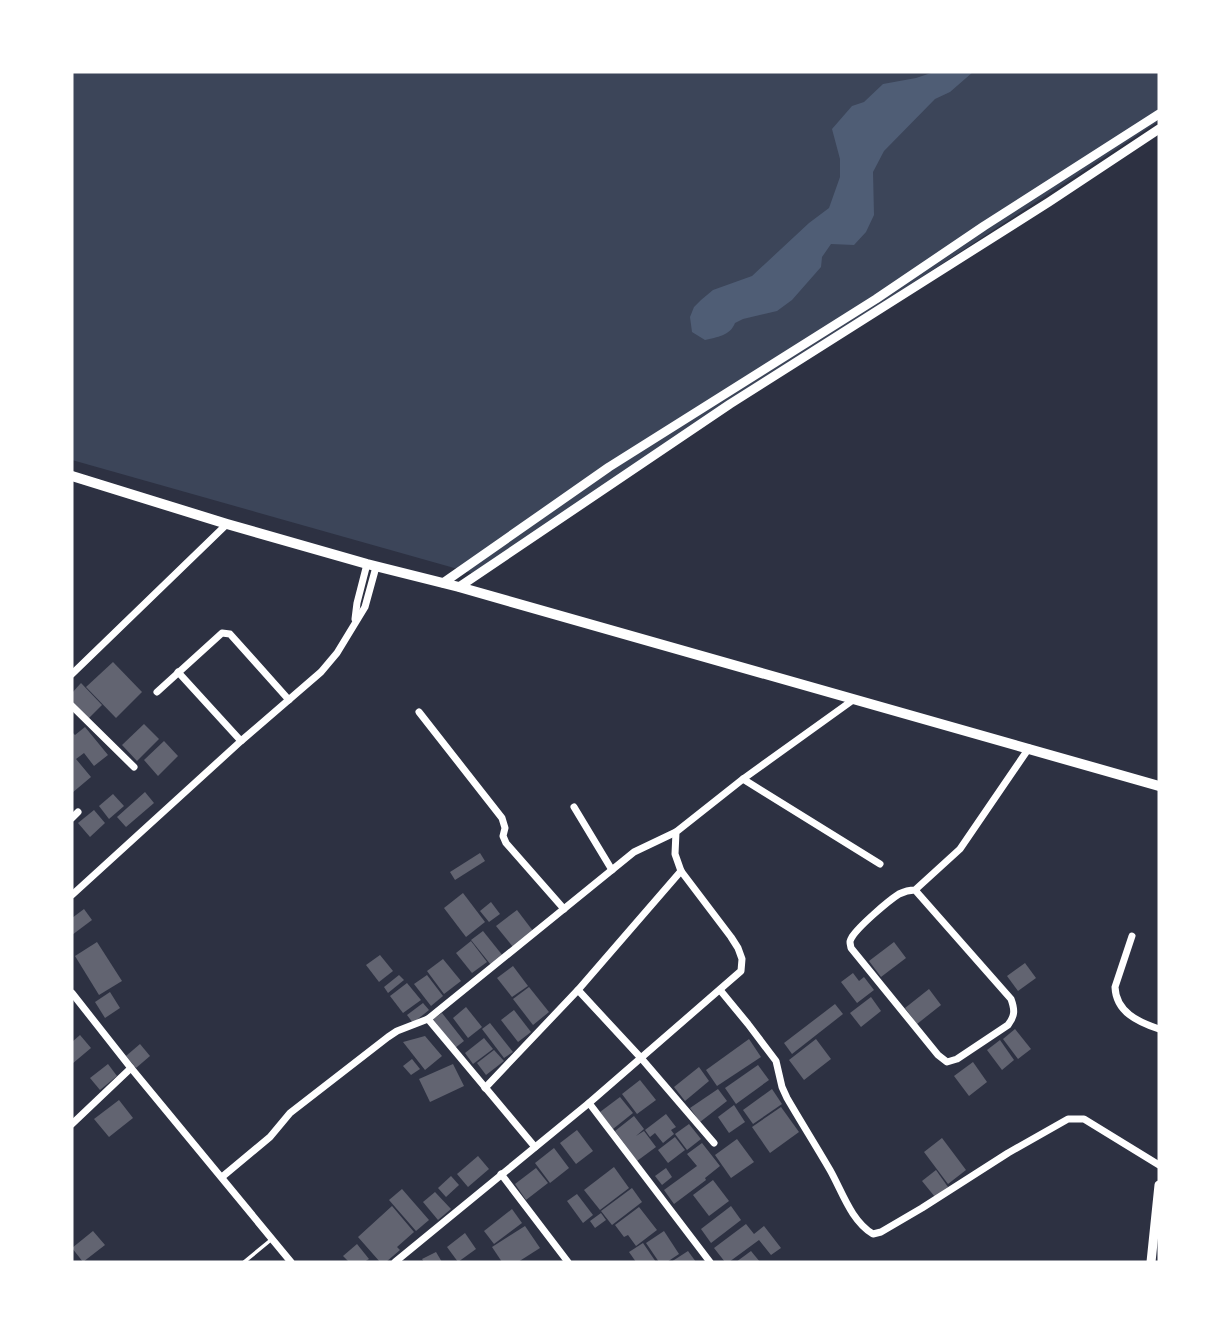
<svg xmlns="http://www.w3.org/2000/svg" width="1231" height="1334" font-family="Barlow,sans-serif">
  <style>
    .green { fill: #3c4559 }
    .water { fill: #4f5d75 }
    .building { fill: #626471 }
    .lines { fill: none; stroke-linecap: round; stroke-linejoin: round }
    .service { stroke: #fff; stroke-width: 3.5 }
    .minor { stroke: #fff; stroke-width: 7 }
    .tertiary { stroke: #fff; stroke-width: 9 }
    .secondary { stroke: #fff; stroke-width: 10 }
  </style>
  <rect width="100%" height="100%" fill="#2d3142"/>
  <!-- green -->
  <polygon class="green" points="72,72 1159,72 1159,121 472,573 72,460"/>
  <!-- water -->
  <path class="water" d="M934 72H973L950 92 935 99 884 151 873 172 874 215 866 232 854 245 831 244 822 257 821 267 792 300 777 311 743 319 735 323C730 336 717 337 705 340L692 332 690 317 694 307 701 300 713 290 752 276 809 223 829 208 840 177V159L832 129 852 106 864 102 883 84 916 78Z"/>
  <!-- building -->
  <g class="building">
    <polygon points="113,662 142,692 116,718 86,687"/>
    <polygon points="81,683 102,705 88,719 72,702 72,693"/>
    <polygon points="144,724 159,739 137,761 122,745"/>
    <polygon points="85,727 108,755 94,766 84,753 76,759 91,777 72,793 72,732 75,735"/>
    <polygon points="164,741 178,756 158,776 144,760"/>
    <polygon points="145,792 154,803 126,827 117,817"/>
    <polygon points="113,794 124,806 109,819 99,806"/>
    <polygon points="94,810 105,823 90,837 78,823"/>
    <polygon points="480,853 485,861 455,880 450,872"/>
    <polygon points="463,893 485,922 466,937 444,908"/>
    <polygon points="491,902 500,914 489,922 480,911"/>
    <polygon points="84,909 92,920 72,935 72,918"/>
    <polygon points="517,910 533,931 513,947 496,926"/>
    <polygon points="483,931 503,956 491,965 471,940"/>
    <polygon points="471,941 487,962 472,973 456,953"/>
    <polygon points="97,942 122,981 99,995 75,956"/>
    <polygon points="894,942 906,958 881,977 869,961"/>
    <polygon points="380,955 393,971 379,982 366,965"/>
    <polygon points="443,959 461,981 444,994 427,971"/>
    <polygon points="1025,963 1036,978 1018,991 1007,976"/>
    <polygon points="513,966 528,986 512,997 497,978"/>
    <polygon points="853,973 859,981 864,977 874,990 857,1003 841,982"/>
    <polygon points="399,975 404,980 388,993 384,987"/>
    <polygon points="427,975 443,996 431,1006 414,984"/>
    <polygon points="407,983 421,1000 403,1013 390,996"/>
    <polygon points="529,987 549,1012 533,1025 513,999"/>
    <polygon points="929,989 941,1005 917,1024 905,1008"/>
    <polygon points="110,992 120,1008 105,1018 95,1002"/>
    <polygon points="871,997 881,1011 861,1027 850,1013"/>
    <polygon points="423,1003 429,1010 413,1023 407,1015"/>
    <polygon points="835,1004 843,1014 792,1054 784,1043"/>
    <polygon points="466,1007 482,1027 468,1038 453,1018"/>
    <polygon points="514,1010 531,1032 518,1042 501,1020"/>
    <polygon points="442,1013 464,1041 455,1048 433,1019"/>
    <polygon points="490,1023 513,1052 504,1058 482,1029"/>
    <polygon points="1015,1029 1031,1049 1018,1059 1003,1039"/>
    <polygon points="80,1035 91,1048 72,1064 72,1042"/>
    <polygon points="425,1036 442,1056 425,1070 403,1042"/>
    <polygon points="484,1038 493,1049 473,1064 465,1053"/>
    <polygon points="749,1039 761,1057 717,1086 706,1070"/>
    <polygon points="816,1039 831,1059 804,1080 789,1060"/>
    <polygon points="1000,1040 1014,1060 1002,1070 987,1050"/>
    <polygon points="140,1044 150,1056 136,1068 126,1056"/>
    <polygon points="494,1050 504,1061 486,1075 477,1063"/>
    <polygon points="412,1059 420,1069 411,1075 403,1066"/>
    <polygon points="973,1062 987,1082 969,1096 954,1076"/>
    <polygon points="108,1064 117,1076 100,1090 90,1078"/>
    <polygon points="453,1064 464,1086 430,1102 419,1079"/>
    <polygon points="758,1065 769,1080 736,1104 725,1088"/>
    <polygon points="699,1067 709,1081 685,1101 674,1087"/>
    <polygon points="640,1080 656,1100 637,1114 622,1094"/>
    <polygon points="718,1089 727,1101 700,1122 690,1108"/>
    <polygon points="772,1089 782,1104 753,1124 743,1110"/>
    <polygon points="620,1097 633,1113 613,1129 600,1112"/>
    <polygon points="119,1100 133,1118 109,1137 94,1119"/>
    <polygon points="734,1105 745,1122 729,1133 718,1117"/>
    <polygon points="781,1107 799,1132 770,1153 752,1127"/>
    <polygon points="666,1114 676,1127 671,1130 674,1134 663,1143 655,1133 650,1137 645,1130"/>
    <polygon points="634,1116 644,1129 636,1136 644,1131 656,1147 637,1161 615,1131"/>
    <polygon points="689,1124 701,1139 687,1150 675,1134"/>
    <polygon points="577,1130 593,1151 576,1164 560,1143"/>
    <polygon points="675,1137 685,1150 668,1163 658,1150"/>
    <polygon points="942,1138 966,1170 948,1184 924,1152"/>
    <polygon points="737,1139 754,1162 731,1178 715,1155"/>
    <polygon points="702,1143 720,1166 705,1178 706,1180 674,1204 664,1190 697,1166 687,1154"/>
    <polygon points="554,1148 569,1168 550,1183 535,1163"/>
    <polygon points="478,1156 489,1169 468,1187 457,1174"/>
    <polygon points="614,1167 629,1188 600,1210 584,1190"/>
    <polygon points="536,1168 548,1183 526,1200 515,1184"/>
    <polygon points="666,1168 672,1177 662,1185 655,1176"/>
    <polygon points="936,1170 948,1187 935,1197 922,1181"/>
    <polygon points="451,1176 459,1185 446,1197 438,1188"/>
    <polygon points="713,1180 729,1201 709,1216 693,1195"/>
    <polygon points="632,1188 642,1202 612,1225 601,1211"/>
    <polygon points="402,1189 429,1220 416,1231 389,1200"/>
    <polygon points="435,1192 451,1209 438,1220 423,1202"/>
    <polygon points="577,1194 593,1215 583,1223 567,1201"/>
    <polygon points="392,1206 414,1232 397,1247 400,1250 386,1262 380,1262 358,1237"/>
    <polygon points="731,1206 741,1220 711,1243 701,1229"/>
    <polygon points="639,1207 657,1230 636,1246 628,1235 624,1237 615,1225"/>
    <polygon points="512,1209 522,1223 494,1244 484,1231"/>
    <polygon points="601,1213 606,1220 595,1228 590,1221"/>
    <polygon points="746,1224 754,1234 764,1226 781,1248 771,1255 759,1240 729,1262 725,1262 714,1248"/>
    <polygon points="525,1226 540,1248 518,1262 502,1262 492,1247"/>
    <polygon points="93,1231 105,1245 83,1262 72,1248"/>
    <polygon points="664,1231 679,1254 667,1262 659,1262 646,1243"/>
    <polygon points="465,1233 476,1249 458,1262 447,1247"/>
    <polygon points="643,1243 656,1262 636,1262 629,1252"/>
    <polygon points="357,1244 369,1259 364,1262 349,1262 343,1256"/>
    <polygon points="688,1251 696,1262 671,1262"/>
    <polygon points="751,1251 760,1262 736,1262"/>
    <polygon points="436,1252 442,1262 424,1262 422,1259"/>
  </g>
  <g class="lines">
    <!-- service -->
    <polyline class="service" points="244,1262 272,1239"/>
    <!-- minor -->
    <g class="minor">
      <polyline points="355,619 357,603 367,564"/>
      <polyline points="178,672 241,741"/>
      <polyline points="72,674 227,524"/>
      <polyline points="157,692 222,633 230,634 289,700"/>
      <polyline points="72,706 134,767"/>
      <polyline points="419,712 502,818 505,828 503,836 506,843 564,909"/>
      <polyline points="743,779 880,864"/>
      <polyline points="574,807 612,870"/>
      <polyline points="72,818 78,812"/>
      <path d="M915 890 1011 999C1015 1010 1015 1016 1008 1025L957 1059 947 1062 938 1055 851 948C850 942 849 942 852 937 859 926 888 901 899 894 905 891 909 890 915 890L960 849 1029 748"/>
      <polyline points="72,895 241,741 321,672 337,653 365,607 376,567"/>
      <path d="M1132 936 1115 987C1116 1012 1138 1022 1159 1029"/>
      <polyline points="578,990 641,1058 714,1143"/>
      <path d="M720 990 748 1024 776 1061 782 1087 787 1098C801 1122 816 1146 830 1170 842 1191 851 1221 873 1234L881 1232 922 1208 1008 1153 1068 1119H1084L1159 1165"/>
      <polyline points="72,993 131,1068 291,1262"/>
      <polyline points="428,1019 535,1147"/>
      <polyline points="485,1088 578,990 681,871"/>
      <polyline points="589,1103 710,1262"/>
      <polyline points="72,1124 131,1068"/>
      <polyline points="501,1174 568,1262"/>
      <polyline points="222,1177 270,1137 290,1113 388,1037 397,1031 428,1019 634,852 676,832"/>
      <polyline points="395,1262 589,1103 741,971 742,959 738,948 731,937 681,871 675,854 676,832 743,779 853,700"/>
    </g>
    <!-- tertiary -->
    <g class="tertiary">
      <polyline points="443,583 609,467 876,299 984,226 1159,114"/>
      <polyline points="459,587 730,404 1049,202 1159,129"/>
      <polyline points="1151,1262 1159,1185"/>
    </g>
    <!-- secondary -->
    <polyline class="secondary" points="72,476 227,524 367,564 459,587 1159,786"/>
  </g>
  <!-- border -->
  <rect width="1231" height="1334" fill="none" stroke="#ffffff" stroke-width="147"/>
</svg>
